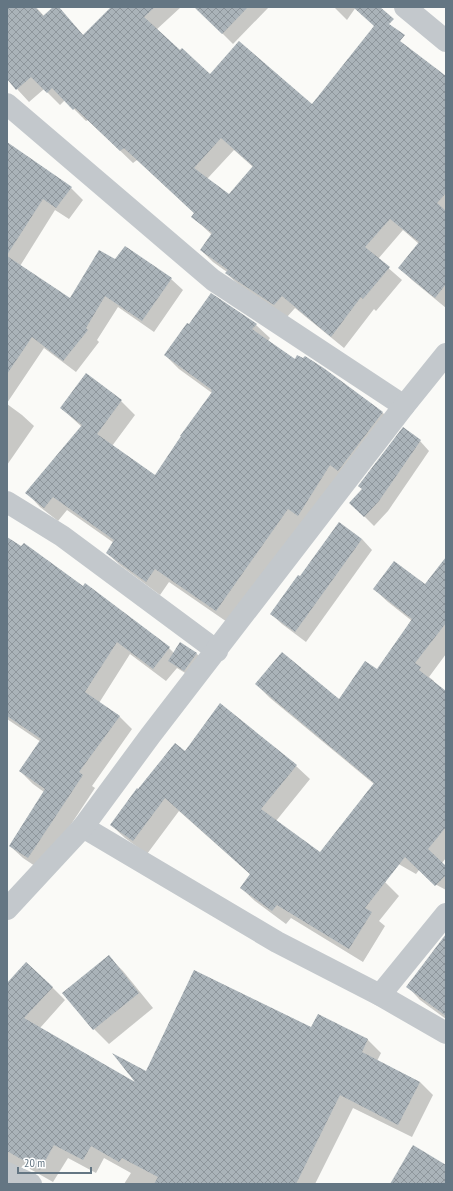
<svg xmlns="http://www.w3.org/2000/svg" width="453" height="1191" font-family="'PT Sans Narrow',sans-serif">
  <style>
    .shadow { fill: #0003; fill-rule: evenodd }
    .building { fill: url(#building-cross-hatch); fill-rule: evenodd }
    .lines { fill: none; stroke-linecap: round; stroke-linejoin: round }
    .street { stroke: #c3c8cc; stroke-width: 22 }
  </style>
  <defs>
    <pattern id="building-cross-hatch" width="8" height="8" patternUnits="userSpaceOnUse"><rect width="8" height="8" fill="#aab3b9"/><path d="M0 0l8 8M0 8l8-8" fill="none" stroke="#8e969c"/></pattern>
  </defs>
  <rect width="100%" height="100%" fill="#fafaf7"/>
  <!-- shadow -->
  <g class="shadow">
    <path d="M7 7H36L44 16 54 7H58L84 36 112 7H181L156 30 210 76 312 106 446 77V308L412 280 399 268 419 244 403 230 378 259 402 280 376 311 374 309 344 348 295 308 287 317 239 285 226 273 227 272 213 262 201 250 212 235 193 217 195 214 137 160 133 163 88 120 86 121 65 100 60 105 44 89 29 102 7 78ZM234 150 253 167 229 195 207 179Z"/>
    <polygon points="196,7 267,7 268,8 233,44"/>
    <polygon points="334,7 356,7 347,20"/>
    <polygon points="7,143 71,188 83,200 69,219 55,210 20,266 70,299 115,260 171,279 183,290 154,332 118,307 97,340 99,342 76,372 44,348 7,403"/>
    <polygon points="211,295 256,325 270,338 268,341 295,360 324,370 383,413 396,427 230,624 169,582 160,595 121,566 107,553 114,543 67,510 58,521 40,507 27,493 82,427 61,408 121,401 135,415 112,446 156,476 212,393 179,369 165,355 189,325"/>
    <polygon points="7,404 22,415 34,426 7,465"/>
    <polygon points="420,441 429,451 388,511 374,526 351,503"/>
    <polygon points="7,538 169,648 174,653 196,653 202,659 190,676 177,668 166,681 130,654 99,703 119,716 132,729 92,786 95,788 41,870 23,858 10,846 44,792 33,784 20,771 41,742 7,719"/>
    <polygon points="362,539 372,550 306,642 282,624 271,614 300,578"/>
    <polygon points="446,558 446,654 429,677 434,681 433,682 446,692 446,858 442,863 446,867 446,890 433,883 419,870 416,874 374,850 363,866 385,882 399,896 379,921 385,926 363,962 291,918 286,924 255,901 241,888 251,875 179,811 147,854 125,838 111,825 138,790 185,752 296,766 310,779 276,821 320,854 374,784 270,698 256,684 339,700 378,670 412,621 388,602 374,589 425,586"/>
    <polygon points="446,936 446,1019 420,1000 408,987"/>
    <polygon points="109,957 123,971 153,1008 109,1044 94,1029"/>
    <polygon points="7,984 52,987 65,1000 40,1028 139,1085 147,1072 312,1028 368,1040 381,1053 377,1061 420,1082 433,1095 412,1137 353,1108 315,1184 124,1184 131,1173 104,1158 96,1173 68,1158 53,1182 23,1165 17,1174 7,1169"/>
  </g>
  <!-- building -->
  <g class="building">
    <path d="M7 7H35L43 16 53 7H59L83 35 111 7H155L144 17 180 50 182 48 210 74 239 41 312 104 374 26 353 7H380L394 19 389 24 405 35 400 41 446 76V193L437 203 446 211V284L435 298 398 268 419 242 390 219 365 247 390 267 363 299 361 297 331 337 282 296 274 305 225 273 228 270 200 250 212 233 191 217 194 213 124 148 120 151 75 108 73 110 52 88 47 93 31 77 16 90 7 79ZM221 138 253 166 229 194 194 168Z"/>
    <polygon points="194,7 248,7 222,34"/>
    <polygon points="7,142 72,187 56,208 43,199 7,255"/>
    <polygon points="125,246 172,278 142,321 105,296 86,328 88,330 63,361 32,337 7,374 7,256 70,298 99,250 115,259"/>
    <polygon points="211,293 257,324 252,329 295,359 297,355 303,358 305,356 325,369 383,412 338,471 330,465 298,516 288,509 216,611 155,569 146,582 106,553 114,540 53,497 44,508 25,493 82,425 60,408 86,373 122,400 97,434 155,475 181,436 180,436 212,392 211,391 212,390 164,355 187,323 189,324"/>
    <polygon points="403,427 421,440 379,501 364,517 349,503 362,489 358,486"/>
    <polygon points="339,522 362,539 295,632 270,614 298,575 300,576"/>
    <polygon points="7,537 21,546 24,543 83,586 85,583 170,647 153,669 117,642 85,692 120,716 79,772 83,775 28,858 9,846 45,789 19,771 41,739 7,716"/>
    <polygon points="446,557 446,623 415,663 421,667 419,670 446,691 446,827 428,849 446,866 446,875 435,886 405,857 365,908 372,912 349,949 277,905 272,911 240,888 250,874 165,798 133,841 110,825 137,788 138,789 175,743 185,751 220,703 297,765 261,809 320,852 374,783 255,684 282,652 339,699 365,661 377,669 412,619 373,589 394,561 425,584"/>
    <polygon points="180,642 197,653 184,671 168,661"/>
    <polygon points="446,934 446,1016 406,987"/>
    <polygon points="109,955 139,993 93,1030 62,993"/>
    <polygon points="26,962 53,987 24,1018 135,1082 112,1053 146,1071 194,970 311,1027 318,1014 368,1039 362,1052 420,1082 398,1125 340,1095 296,1184 154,1184 158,1177 122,1158 119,1162 91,1146 83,1160 54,1145 40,1170 7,1151 7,983"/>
    <polygon points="413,1145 446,1165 446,1184 390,1184"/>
  </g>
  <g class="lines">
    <!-- street -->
    <g class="street">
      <polyline points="405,7 446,41"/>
      <polyline points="7,104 213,280 404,406"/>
      <polyline points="7,502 62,536 217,651"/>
      <polyline points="83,827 277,942 380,995 446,1033"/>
      <polyline points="7,909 83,827 150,736 404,406 446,354"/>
      <polyline points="380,995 446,914"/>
      <polyline points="7,1173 31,1184"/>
    </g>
  </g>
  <!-- border -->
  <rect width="453" height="1191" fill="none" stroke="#647683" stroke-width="16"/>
  <!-- scale -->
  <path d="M18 1167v6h73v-6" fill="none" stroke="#647683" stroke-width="2"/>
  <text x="24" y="1167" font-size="12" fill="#647683" stroke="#ffffff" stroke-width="3" paint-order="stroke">20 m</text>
</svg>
